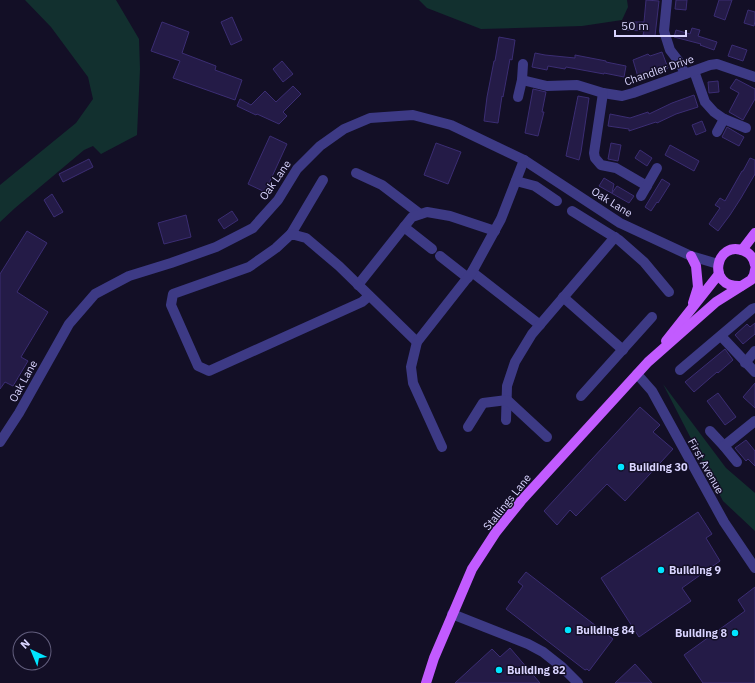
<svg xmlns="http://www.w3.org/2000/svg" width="755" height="683" font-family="'IBM Plex Sans',sans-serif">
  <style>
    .green { fill: #12302f }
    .building { fill: #241b47; stroke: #3b2d73 }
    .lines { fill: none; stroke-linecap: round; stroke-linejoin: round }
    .minor { stroke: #3d3a85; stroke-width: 10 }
    .major { stroke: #c25bff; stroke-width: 10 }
    .poi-dot { fill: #00e5ff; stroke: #130f26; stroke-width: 1.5 }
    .labels { text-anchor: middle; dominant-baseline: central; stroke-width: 3; stroke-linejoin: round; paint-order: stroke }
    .street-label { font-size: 11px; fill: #d9d4ff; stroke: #130f26 }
    .poi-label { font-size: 11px; font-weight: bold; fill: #d9d4ff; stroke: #130f26; text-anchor: start }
  </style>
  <rect width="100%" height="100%" fill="#130f26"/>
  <!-- green -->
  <g class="green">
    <polygon points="25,0 116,0 139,39 140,69 137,135 101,154 93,146 84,150 15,208 0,222 0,185 76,123 93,99 88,77 51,27"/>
    <polygon points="419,0 627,0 628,7 622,20 582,26 481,29 427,8"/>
    <polygon points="663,384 726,468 755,493 755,531 723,501"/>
  </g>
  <!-- building -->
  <g class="building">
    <polygon points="646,0 659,1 655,36 643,35 644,31 625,30 626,22 644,22"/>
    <polygon points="676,0 687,0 686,10 675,9"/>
    <polygon points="719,0 732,0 725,20 714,16"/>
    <polygon points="748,10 755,12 755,21 754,26 744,23"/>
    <polygon points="232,17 242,40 231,45 221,22"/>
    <polygon points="162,22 189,32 182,53 216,66 215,70 242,80 235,100 173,78 180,61 151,51"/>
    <polygon points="692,28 700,30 698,36 717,42 714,50 700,45 701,44 674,37 676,30 690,34"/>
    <polygon points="499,37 515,40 512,60 510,59 503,97 502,96 498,123 484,121 487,97 494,61 495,61"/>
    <polygon points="732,45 747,50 743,61 728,56"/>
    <polygon points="662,52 668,68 638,77 633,60 648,54 650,56"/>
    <polygon points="535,53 545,55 575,58 575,55 606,61 606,62 626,66 624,77 604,73 604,74 566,67 565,69 548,66 547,70 532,67"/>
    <polygon points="282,61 293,74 283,82 273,69"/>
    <polygon points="736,79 755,89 755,99 743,120 729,112 739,93 730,88"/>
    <polygon points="718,81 719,92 709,93 708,82"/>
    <polygon points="293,86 301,94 283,112 287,116 279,124 257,114 256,115 237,106 240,99 251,105 265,91 276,102"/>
    <polygon points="533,89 546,92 542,112 544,112 538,136 525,133"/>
    <polygon points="694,95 698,107 676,114 657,123 656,122 629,131 629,129 608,126 610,114 630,118 648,112 649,114 672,103"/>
    <polygon points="578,96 589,98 581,152 579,160 566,156"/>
    <polygon points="702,121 706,131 696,135 692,125"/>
    <polygon points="727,127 744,137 739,146 722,137"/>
    <polygon points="270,136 287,144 265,192 248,184"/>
    <polygon points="436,143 461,152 448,184 424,175"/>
    <polygon points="611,143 621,145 618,161 608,159"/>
    <polygon points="670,145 699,161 694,171 665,155"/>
    <polygon points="640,150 652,158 647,166 635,158"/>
    <polygon points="750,158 755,160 755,174 741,198 730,215 718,231 709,224 720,208 715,205 720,198 725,201 742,171 743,171"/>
    <polygon points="89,159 93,167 63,182 59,174"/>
    <polygon points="604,178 614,184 612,193 617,186 634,196 629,203 599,186"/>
    <polygon points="662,179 670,184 658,203 657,202 651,211 645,207"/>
    <polygon points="52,194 63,212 54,217 44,200"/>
    <polygon points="232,211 238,220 224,229 218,220"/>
    <polygon points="186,215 191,237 164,244 158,223"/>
    <polygon points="27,231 47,243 17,292 48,312 21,357 28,361 13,386 5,382 0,389 0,274"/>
    <polygon points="755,323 755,334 743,344 735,335 747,324 750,327"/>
    <polygon points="725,349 733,360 718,373 717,372 694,392 685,382"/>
    <polygon points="755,383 755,408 743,397"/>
    <polygon points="718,393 736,417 725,425 707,401"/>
    <polygon points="640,407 660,425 653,432 673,449 625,501 607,484 576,516 570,510 557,525 544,511"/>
    <polygon points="746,440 755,451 755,466 748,459 746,461 735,448"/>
    <polygon points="698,512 712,534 706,538 720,561 682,588 691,601 639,637 601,578"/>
    <polygon points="526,572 613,639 589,671 587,669 585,670 506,609 523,586 518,582"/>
    <polygon points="755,587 755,683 703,683 684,655 745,611 738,600"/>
    <polygon points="510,648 540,683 455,683 492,649 500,657"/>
    <polygon points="635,664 652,683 615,683"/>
  </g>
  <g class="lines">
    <!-- minor -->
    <g class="minor">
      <polyline points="667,0 664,31 670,50 680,63 685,74"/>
      <polyline points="694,71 705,102 714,112 724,119 746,128"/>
      <polyline points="522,80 547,86 577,85 603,93 622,96 633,93 710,65 717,64 755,77"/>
      <polyline points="603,93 594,153 595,158 601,165 616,168 647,186"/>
      <polyline points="518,97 522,80 523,64"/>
      <polyline points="717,132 724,119"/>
      <polyline points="356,173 382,185 420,214"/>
      <polyline points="516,181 535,186 557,201"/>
      <polyline points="641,196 657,168"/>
      <polyline points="572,211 619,240 644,262 669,292"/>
      <polyline points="404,227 432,249"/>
      <polyline points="291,234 323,180"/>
      <polyline points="440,256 468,278"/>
      <polyline points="472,272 540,325"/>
      <polyline points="358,285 412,217 427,212 450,216 495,231"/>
      <polyline points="369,296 362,302 209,371 198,366 171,305 173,294 249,267 276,248 291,234 306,238 339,266 417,342"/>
      <polyline points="563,297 623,350"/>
      <polyline points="721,336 755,372"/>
      <polyline points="745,363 755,351"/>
      <polyline points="680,370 752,309 755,308"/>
      <polyline points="637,374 652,391 724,522 755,568"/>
      <polyline points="581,396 652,317"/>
      <polyline points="506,420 507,386 515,362 532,334 615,237"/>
      <polyline points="468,427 483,403 507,400 547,437"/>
      <polyline points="710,431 724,446 737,462"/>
      <polyline points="0,442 19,413 69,324 95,294 129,276 171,263 216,247 253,228 278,200 297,169 320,146 344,129 370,118 413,115 451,125 524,160 620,223 691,256 718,264"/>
      <polyline points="724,446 755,421"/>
      <polyline points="442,447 413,383 411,367 417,342 472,272 501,219 524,160"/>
      <polyline points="452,614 528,644 543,652 562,667 578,683"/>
    </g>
    <!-- major -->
    <g class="major">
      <polyline points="742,250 755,233"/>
      <polyline points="691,256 696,266 698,287 693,303"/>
      <path d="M741 286C705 288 716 239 744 251 750 253 754 259 755 265"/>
      <polyline points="666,341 719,274"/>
      <polyline points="426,683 434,658 472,569 496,532 521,501 648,362 716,302 751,280 754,275 755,270"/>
    </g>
  </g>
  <!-- markers -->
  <g class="poi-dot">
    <circle cx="621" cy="467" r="4"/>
    <circle cx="661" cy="570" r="4"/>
    <circle cx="568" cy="630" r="4"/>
    <circle cx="735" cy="633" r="4"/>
    <circle cx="499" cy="670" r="4"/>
  </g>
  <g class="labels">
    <!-- street labels -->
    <g class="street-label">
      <text transform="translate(659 70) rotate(-19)">Chandler Drive</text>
      <text transform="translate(275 180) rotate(-55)">Oak Lane</text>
      <text transform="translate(612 202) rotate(32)">Oak Lane</text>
      <text transform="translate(23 381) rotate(-61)">Oak Lane</text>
      <text transform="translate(706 466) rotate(61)">First Avenue</text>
      <text transform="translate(507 502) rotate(-51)">Stallings Lane</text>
    </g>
    <!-- poi labels -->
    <g class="poi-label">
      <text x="629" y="467">Building 30</text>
      <text x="669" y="570">Building 9</text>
      <text x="576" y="630">Building 84</text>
      <text x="727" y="633" text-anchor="end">Building 8</text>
      <text x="507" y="670">Building 82</text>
    </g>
  </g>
  <!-- north arrow -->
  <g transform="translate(32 651) rotate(316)"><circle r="19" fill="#130f26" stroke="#625e7d"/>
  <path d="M0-3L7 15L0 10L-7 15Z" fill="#00e5ff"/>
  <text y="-6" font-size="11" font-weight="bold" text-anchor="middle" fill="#d9d4ff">N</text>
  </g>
  <!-- scale -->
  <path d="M615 30v6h71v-6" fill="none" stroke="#d9d4ff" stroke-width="2"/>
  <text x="621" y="30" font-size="12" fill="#d9d4ff" stroke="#130f26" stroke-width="3" paint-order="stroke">50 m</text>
</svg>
